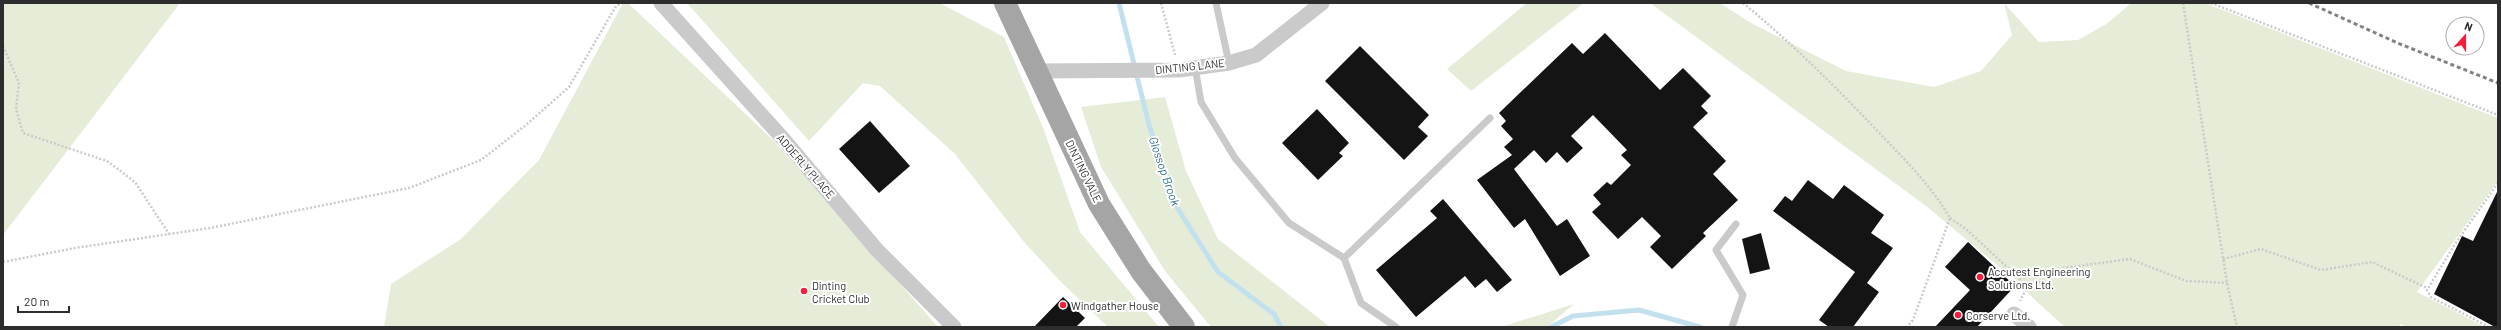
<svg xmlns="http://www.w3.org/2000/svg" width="2501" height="330" font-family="Barlow,sans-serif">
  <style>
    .green { fill: #e5edd9 }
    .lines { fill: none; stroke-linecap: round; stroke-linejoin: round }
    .stream { stroke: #c3e0ef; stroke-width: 5 }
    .building { fill: #141414 }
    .path { stroke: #cacaca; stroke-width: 2.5; stroke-dasharray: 2 2; stroke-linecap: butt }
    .lane { stroke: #cacaca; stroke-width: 7 }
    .street { stroke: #cacaca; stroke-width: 15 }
    .primary { stroke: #a5a5a5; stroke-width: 22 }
    .rail { stroke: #828282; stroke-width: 3; stroke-dasharray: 4 3; stroke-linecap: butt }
    .poi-dot { fill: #f61e3a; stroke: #fff; stroke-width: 1.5 }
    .labels { text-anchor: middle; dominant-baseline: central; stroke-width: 4; stroke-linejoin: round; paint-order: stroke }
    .street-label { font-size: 11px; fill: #2d2d2d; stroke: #fff }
    .poi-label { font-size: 11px; fill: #2d2d2d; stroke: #fff; text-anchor: start }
    .water-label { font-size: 12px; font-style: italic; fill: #347697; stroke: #fff }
  </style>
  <rect width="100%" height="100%" fill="#fff"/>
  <!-- green -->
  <g class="green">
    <polygon points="3,3 180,3 3,235"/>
    <polygon points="623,3 628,3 774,141 938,327 384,327 391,284 461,239 539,160"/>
    <polygon points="687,3 940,3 1004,37 1044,130 1080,232 1159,327 1108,327 1060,281 1024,242 955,154 880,86 863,83 809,141"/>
    <polygon points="1527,3 1584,3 1471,91 1447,69"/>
    <polygon points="1650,3 1720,3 1751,23 1846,71 1934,87 1981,71 2012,35 2004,3 2039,42 2078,40 2108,23 2131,3 2205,3 2498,118 2498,181 2417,292 2485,327 2406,327 2401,324 2399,327 2065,327 2037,302 2015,280 1926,206"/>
    <polygon points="1165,97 1186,171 1218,239 1330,327 1211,327 1165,271 1101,167 1081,107"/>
    <polygon points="1574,304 1547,327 1501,327"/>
  </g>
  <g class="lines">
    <!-- stream -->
    <g class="stream">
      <polyline points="1119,3 1149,125 1178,209 1218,272 1274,314 1281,327"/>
      <polyline points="1551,327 1573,316 1639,310 1700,327"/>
    </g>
  </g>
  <!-- building -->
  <g class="building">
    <polygon points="1605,33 1660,90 1683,68 1711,96 1701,106 1708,113 1693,127 1726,161 1713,174 1738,200 1703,233 1706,236 1672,269 1650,247 1661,236 1642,217 1618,239 1592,212 1601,204 1593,195 1607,182 1611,185 1631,165 1621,155 1627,150 1593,115 1571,136 1583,148 1567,163 1557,152 1546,163 1534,150 1514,169 1557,226 1567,219 1590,256 1560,276 1525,219 1514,228 1477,180 1512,155 1504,147 1513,139 1501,126 1506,121 1499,113 1572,43 1583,54"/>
    <polygon points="1360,46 1429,115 1418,127 1428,136 1404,160 1325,81"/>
    <polygon points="1317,109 1349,143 1339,153 1343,156 1318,180 1282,143"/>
    <polygon points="870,121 910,166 879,193 839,149"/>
    <polygon points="1808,180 1833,199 1844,185 1884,215 1871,233 1893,248 1867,283 1879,292 1853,327 1829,327 1819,320 1855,272 1773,211 1785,196 1792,201"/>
    <polygon points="2498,190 2498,327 2495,327 2434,294 2462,236 2473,241"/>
    <polygon points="1443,199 1512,280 1497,292 1486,279 1475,288 1465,276 1416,317 1376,270 1437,218 1430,211"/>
    <polygon points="1761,233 1770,269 1750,274 1742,239"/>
    <polygon points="1968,242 2015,286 1977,327 1935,327 1970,290 1945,267"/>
    <polygon points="1063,297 1085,318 1076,327 1034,327"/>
  </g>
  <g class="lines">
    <!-- path -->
    <g class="path">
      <polyline points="1161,3 1175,55"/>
      <path d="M1743 3C1794 45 1839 90 1884 138 1909 164 1932 187 1950 218L1913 320 1907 327"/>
      <polyline points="2183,3 2227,283 2237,327"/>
      <polyline points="2211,3 2498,115"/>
      <polyline points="3,46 19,83 16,109 23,133 107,161 135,182 169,234"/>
      <polyline points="1950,218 1967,230 2021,280 2025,291 2020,301"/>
      <polyline points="2223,259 2261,249 2321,270 2372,262 2427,288"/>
      <polyline points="3,262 75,248 210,228 409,188 481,160 526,125 569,87 616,6 622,3"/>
      <polyline points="2025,291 2063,268 2130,259 2186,281 2227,283"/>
      <polyline points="2489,327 2431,297 2427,290 2455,244 2498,183"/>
    </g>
    <!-- lane -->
    <g class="lane">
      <polyline points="1216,3 1229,63"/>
      <polyline points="1195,67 1201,102 1235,158 1289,223 1344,258 1490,118"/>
      <polyline points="1344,258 1361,303 1396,327"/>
      <polyline points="1732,327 1743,295 1716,250 1736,224"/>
    </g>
    <!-- street -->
    <g class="street">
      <polyline points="661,3 785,141 877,250 954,327"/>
      <polyline points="1038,71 1179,70 1229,63 1256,55 1322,3"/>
      <polyline points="2014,314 2029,327"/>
    </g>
    <!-- primary -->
    <polyline class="primary" points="1005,3 1099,204 1141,271 1184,327"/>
    <!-- rail -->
    <polyline class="rail" points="2309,3 2400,44 2498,83"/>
  </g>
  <!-- markers -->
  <g class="poi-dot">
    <circle cx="1980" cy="277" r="4"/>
    <circle cx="804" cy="291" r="4"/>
    <circle cx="1063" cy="305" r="4"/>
    <circle cx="1958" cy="315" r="4"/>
  </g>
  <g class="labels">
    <!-- street labels -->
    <g class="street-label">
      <text transform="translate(1190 66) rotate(-6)">DINTING LANE</text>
      <text transform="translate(806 166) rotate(49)">ADDERLY PLACE</text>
      <text transform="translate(1084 171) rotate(64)">DINTING VALE</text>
    </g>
    <!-- poi labels -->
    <g class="poi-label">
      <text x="1988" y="271">Accutest Engineering<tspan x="1988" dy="13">Solutions Ltd.</tspan></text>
      <text x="812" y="285">Dinting<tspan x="812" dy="13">Cricket Club</tspan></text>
      <text x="1071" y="305">Windgather House</text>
      <text x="1966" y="315">Corserve Ltd.</text>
    </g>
    <!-- water labels -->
    <g class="water-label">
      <text transform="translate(1165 171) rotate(71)">Glossop Brook</text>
    </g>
  </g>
  <!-- border -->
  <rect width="2501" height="330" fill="none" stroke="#2d2d2d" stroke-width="8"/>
  <!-- north arrow -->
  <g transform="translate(2465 36) rotate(21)"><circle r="19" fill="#ffffff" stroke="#ababab"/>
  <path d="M0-3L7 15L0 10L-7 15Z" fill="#f61e3a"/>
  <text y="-6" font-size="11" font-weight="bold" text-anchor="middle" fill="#2d2d2d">N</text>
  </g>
  <!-- scale -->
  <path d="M18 306v6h51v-6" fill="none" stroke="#2d2d2d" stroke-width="2"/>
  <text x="24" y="306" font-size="12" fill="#2d2d2d" stroke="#ffffff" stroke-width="3" paint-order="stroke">20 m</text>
</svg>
